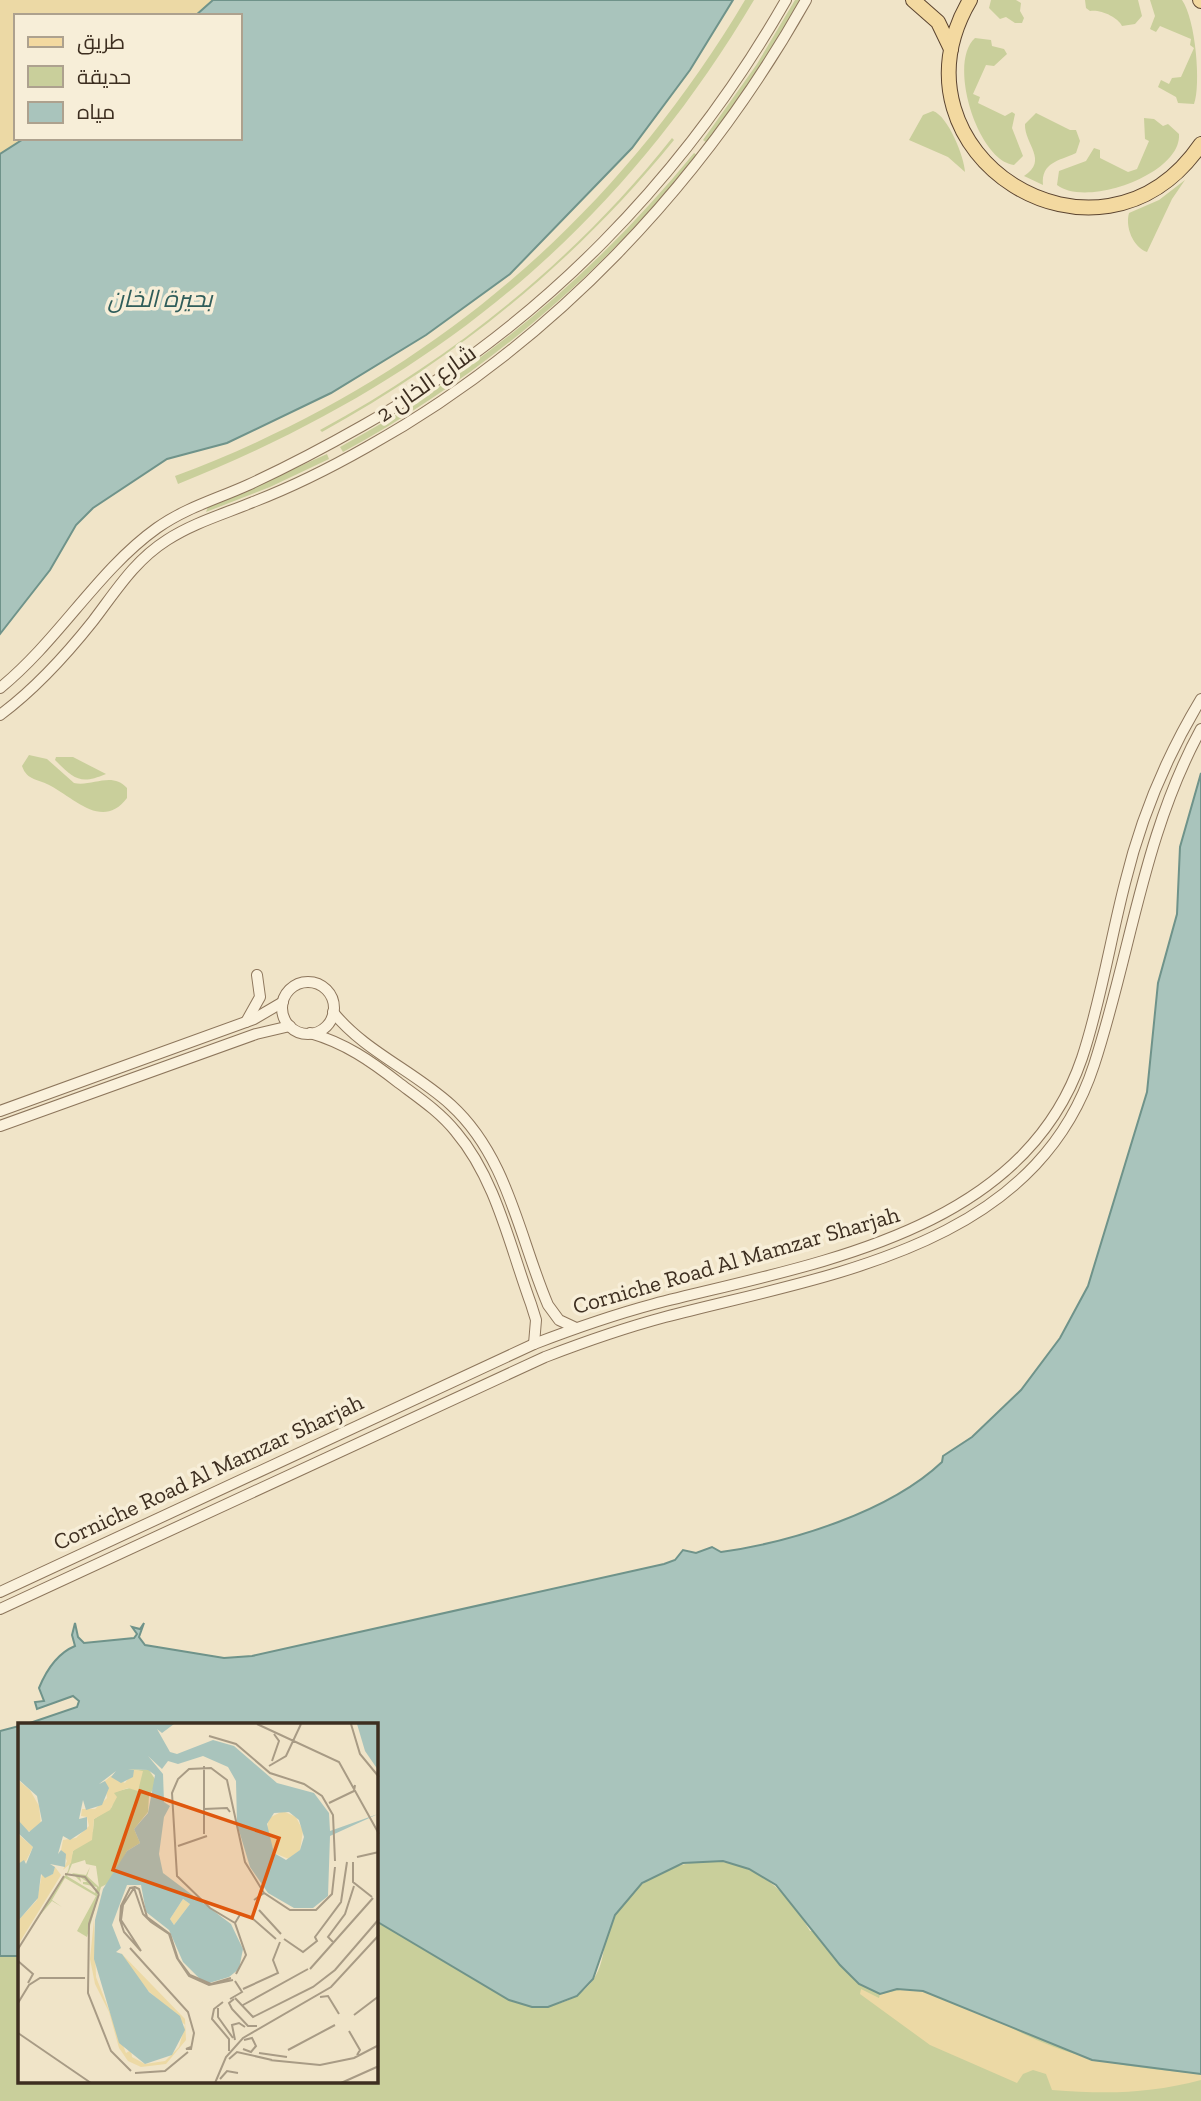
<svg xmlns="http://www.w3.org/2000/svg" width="1201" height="2101" font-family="'Zilla Slab',Cairo,serif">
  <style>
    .green { fill: #c9cf9b }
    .sand { fill: #ecd9a5 }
    .water { fill: #a9c4bc; stroke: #6f938a; stroke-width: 2 }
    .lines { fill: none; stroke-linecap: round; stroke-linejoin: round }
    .minor-casing { stroke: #8d765c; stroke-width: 12 }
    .major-casing { stroke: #5b4430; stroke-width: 16 }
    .minor { stroke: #faf1dc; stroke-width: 10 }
    .major { stroke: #f3d9a0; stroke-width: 14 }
    .labels { text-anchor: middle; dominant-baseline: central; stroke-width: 7; stroke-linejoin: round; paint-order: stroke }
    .street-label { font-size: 23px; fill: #3d2e20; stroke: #f7eed8 }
    .water-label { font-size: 24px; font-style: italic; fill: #2f5d5a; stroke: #f7eed8 }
    .inset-road { fill: none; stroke: #a89b85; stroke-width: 2 }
    .view { fill: #df570d; fill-opacity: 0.15; stroke: #df570d; stroke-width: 3.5 }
    .inset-edge { fill: none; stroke: #3d2e20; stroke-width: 3.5 }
  </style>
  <rect width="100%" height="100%" fill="#f0e4c8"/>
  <!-- green -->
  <g class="green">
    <path d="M745 0H754C615 234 429 384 178 484L175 476C420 385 612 224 745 0Z"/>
    <polygon points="795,0 801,0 761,67 707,143 703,140 757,64"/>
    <polygon points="991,0 1016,0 1021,3 1020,11 1024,18 1022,23 1015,23 1006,17 1000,19 989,8"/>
    <path d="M1085 0H1138L1142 16 1135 24 1122 26C1118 17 1100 9 1090 11L1086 8Z"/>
    <path d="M1150 0H1182C1196 20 1201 86 1194 104L1178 103 1176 97 1158 87 1161 80 1169 84 1172 78 1181 77 1194 48 1190 45 1191 39 1160 26 1156 32 1150 29 1155 16Z"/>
    <path d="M975 38 991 40 992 46 1004 49 1007 54 994 66 986 65 973 94 980 97 978 103 1005 116 1012 112 1015 114 1012 128 1023 156 1014 165C978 161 947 63 975 38Z"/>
    <path d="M933 111C948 116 964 156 965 172L948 157 909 140 923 115Z"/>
    <path d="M1036 113 1070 130H1076L1080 141 1076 153C1059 161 1041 162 1043 185L1024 176C1049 160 1024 144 1025 124Z"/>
    <path d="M1144 118 1154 119 1163 126 1168 124 1179 134C1182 174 1086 208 1057 185L1059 171 1086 161 1094 148 1100 150V158L1128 172 1137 169 1149 141 1145 139Z"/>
    <path d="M672 138 674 140C576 261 458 357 322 432L320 430C456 356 576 259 672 138Z"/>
    <path d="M694 153 697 155C599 277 481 377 343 452L340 447C478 372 595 274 694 153Z"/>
    <path d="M1185 180 1172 199 1147 252C1133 247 1125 227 1129 213L1159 200Z"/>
    <polygon points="327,454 329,459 270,487 206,512 208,507"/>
    <path d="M29 755 47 759 74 783C92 787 112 771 127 788V798C103 830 75 799 51 786 39 779 27 781 22 766Z"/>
    <path d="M56 757H73L106 774C80 785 74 779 55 760Z"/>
    <path d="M711 1860C759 1865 786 1890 810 1931H813L880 1994 897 1989 976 2012 1092 2060 1201 2074V2101H0V1956H19V2082H376V1921L509 2000C541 2014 583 2004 598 1971 604 1958 604 1942 609 1929 625 1885 667 1863 711 1860Z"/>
  </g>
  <!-- sand -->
  <g class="sand">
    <polygon points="0,0 213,0 195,16 16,16 16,138 25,138 0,154"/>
    <path d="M910 1988C960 1997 1006 2029 1054 2047 1102 2065 1150 2069 1201 2074V2080C1147 2094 1107 2094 1052 2090L1046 2074 1033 2070 1023 2074 1017 2083 930 2045 860 1994 861 1989 879 1998 880 1994Z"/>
  </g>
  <!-- water -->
  <g class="water">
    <polygon points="213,0 733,0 690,70 632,148 510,274 426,335 331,393 227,443 167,459 93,508 76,525 50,570 0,634 0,154 25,138 240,138 240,16 195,16"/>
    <path d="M1201 773V2074L1092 2060 923 1991 897 1989 880 1994 859 1984 840 1965 776 1885 749 1869 723 1861 683 1863 642 1883 615 1915 593 1979 577 1996 548 2007H532L509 2000 376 1921V1725H24L77 1707 79 1701 73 1696 37 1709 35 1702 44 1701 39 1688C46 1671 58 1653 75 1646L72 1635 75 1623 78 1637 84 1643 134 1638 137 1634 132 1627 140 1629 144 1623 139 1637 145 1645 224 1658 252 1656 664 1564 675 1560 683 1550 696 1553 712 1547 721 1552C792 1542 889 1512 942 1462L943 1456 972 1437 1021 1390 1060 1338 1088 1286 1147 1092 1158 983 1177 914 1180 847Z"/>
    <polygon points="19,1726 19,1956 0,1956 0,1731"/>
  </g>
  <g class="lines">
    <defs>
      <g id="minor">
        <path d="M0 688C59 640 98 570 157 528 185 508 217 499 248 485 287 467 325 447 362 426 541 326 685 177 786 0"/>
        <path d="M0 715C35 689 66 655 93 621 116 591 134 561 167 540 193 523 224 514 253 502 292 487 330 468 367 447 552 344 703 183 806 0"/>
        <circle cx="308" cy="1008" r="26"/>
        <path d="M333 1012C364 1051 414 1071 451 1105 508 1157 519 1237 548 1305L559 1320 576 1328"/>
        <polyline points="246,1022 260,997 257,975"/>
        <path d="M310 1033C345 1043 371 1061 399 1083 419 1098 440 1112 456 1132 496 1179 510 1247 531 1304L536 1320 534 1344"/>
        <polyline points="0,1111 254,1019 283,1002"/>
        <polyline points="0,1126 256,1034 290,1026"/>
        <path d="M0 1592 534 1344C573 1329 613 1315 654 1304 809 1264 1022 1235 1082 1058 1101 1001 1110 941 1125 883 1141 817 1166 757 1201 699"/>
        <path d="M0 1609 545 1357C584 1342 624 1328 665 1317 825 1275 1034 1249 1094 1065 1131 952 1143 835 1201 729"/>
      </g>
      <g id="major">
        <polyline points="913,0 938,22 951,49"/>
        <path d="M970 0C880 153 1099 293 1201 144"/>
        <polyline points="1200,0 1201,1"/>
      </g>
    </defs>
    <!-- minor casing -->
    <use href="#minor" class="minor-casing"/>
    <!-- major casing -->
    <use href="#major" class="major-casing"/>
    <!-- minor -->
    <use href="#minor" class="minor"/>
    <!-- major -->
    <use href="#major" class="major"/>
  </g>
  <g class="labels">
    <!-- street labels -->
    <g class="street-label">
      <text transform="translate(426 383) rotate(-35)">شارع الخان 2</text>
      <text transform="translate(736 1260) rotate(-16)">Corniche Road Al Mamzar Sharjah</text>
      <text transform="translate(208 1472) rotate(-25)">Corniche Road Al Mamzar Sharjah</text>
    </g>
    <!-- water labels -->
    <g class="water-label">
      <text x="160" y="298">بحيرة الخان</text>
    </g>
  </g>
  <!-- overview -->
  <g transform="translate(18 1723)">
    <rect width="360" height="360" fill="#f0e4c8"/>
    <path d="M110 46 131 47 139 59 131 73 130 89 116 106 122 120 109 128 93 159 83 164 69 214 59 208 78 173 47 155 34 177 44 184 34 178 18 197 50 148 55 128 75 108 76 96 94 84 96 69 116 64 120 68 123 48ZM67 137 68 141 78 143 81 164 69 153 72 144 68 152 54 150 63 159 62 154 69 159H65V161L79 164 77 170 49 153 54 141Z" fill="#c9cf9b" fill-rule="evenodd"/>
    <path d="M116 47 125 48 120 68 110 65 96 70 99 74 92 87 76 96 74 117 55 128 53 140 45 147 49 138 43 127 45 117 58 115 71 103 69 94 63 93 64 86H77L89 75 87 58 93 53 107 60ZM0 57 12 67 21 83 23 101 16 109 6 107 0 97ZM265 88 278 94 285 108 282 127 271 136 256 130 249 105 251 95ZM0 111 15 124 8 138 0 141ZM37 144 43 152 0 222V198L19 177 24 151 34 152ZM165 176 172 181 156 202 152 196ZM76 197 78 254 108 330 113 327 114 334 127 341 147 338 161 324 167 302 122 260 103 230 167 296 168 317 148 341 123 344 110 338 101 325 91 289 77 261 72 236Z" fill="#ecd9a5"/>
    <path d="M0 1H156L144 10 139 6 152 29 159 31 195 17 216 23 259 60 296 70 311 90 312 108 360 91 312 113 310 173 295 185H276L250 170 232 144 219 101 218 58 210 44 185 33 160 41 150 38 144 46 130 33 145 51 146 79 152 83 146 94 141 131 145 150 213 201 225 226 221 246 211 254 191 260 182 256 165 239 151 207 128 189 123 162H109L94 202 103 225 98 229 104 231 131 269 162 293 167 307 154 332 127 341 101 320 76 236 77 197 85 166 109 128 122 120 116 106 130 90 137 52 130 47 110 46 116 47 115 54 103 60 93 54 98 48 81 61 87 58 91 65 84 82 68 87 65 77 61 96 69 94V106L52 117 45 113 40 131 43 127 48 131 47 144 32 141 37 144 35 151 27 155 23 151 20 175 0 198V141L6 137 8 141 15 124 0 110V97L11 109 24 98 19 73 0 56ZM271 89 281 97 286 114 282 127 268 137 256 130 249 101 256 90ZM165 176 172 181 156 202 152 196ZM339 1H360V47L347 28Z" fill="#a9c4bc" fill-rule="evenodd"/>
    <path class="inset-road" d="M239 1 321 39 361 111M333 1 342 31 361 54M191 13 218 21 252 50 286 61 304 73 315 92 317 138M254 38 261 18 256 11M186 43V111M251 43 268 33 283 1M311 80 336 68 337 62M186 86 209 85 212 89M160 123 189 113M339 134 361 129M335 139V159L354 174M47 151 67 154 81 171M81 171 71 201 70 270 93 328 113 348M236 177 246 170 272 187H298L314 171 317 144M241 187 263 211M234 195 258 216M217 200 192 185 159 153 154 70 160 56 171 46 193 45 209 57 227 139 246 170M266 216 285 229 299 218 297 214 323 179 329 139M316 220 310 214 327 191 336 163M112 225 170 289 176 310 173 326H168L173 324M0 226 46 153M0 238 15 251 10 260M292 246 355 175M218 251 228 232 217 200 223 190M213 255 193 261 172 252 160 236 152 211 129 194 121 166 117 164 112 165 103 183 102 197 106 209 123 228 103 197 105 182 116 165 125 191 133 199 151 211 159 235 171 253 191 262 215 257M225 266 260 250 255 237 262 219M302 274 310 273 321 291M217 275 235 294 295 264 317 247 361 196M212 276 224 269 217 258M216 276 211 280 214 286 230 303H239M205 279 196 286 194 296 211 316V328M0 280 11 262 22 255H67M225 282 290 246M200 285V294L215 315M336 292 361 273M331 308 342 327 339 332M0 310 73 360M217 317 214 302 221 300 227 304M225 326 233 329 238 323 234 315 226 317M270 327 317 302M241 330 269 334M211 336 219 329 254 337M251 337 302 342 336 335 361 322M117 350 147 348 170 329M202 356 209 348 220 350M197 360 208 334 225 315 313 264 361 212M323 360 361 343"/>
    <path class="view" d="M122 68 261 115 234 195 95 147Z"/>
    <rect width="360" height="360" class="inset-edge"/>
  </g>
  <!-- legend -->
  <rect x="14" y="14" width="228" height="126" fill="#f7eed8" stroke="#ada18e" stroke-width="2"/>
  <rect x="28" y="37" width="35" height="10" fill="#f3d9a0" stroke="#ada18e" stroke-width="2"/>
  <text x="77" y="49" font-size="21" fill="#3d2e20">طريق</text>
  <rect x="28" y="66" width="35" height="21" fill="#c9cf9b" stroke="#ada18e" stroke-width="2"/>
  <text x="77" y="84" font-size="21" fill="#3d2e20">حديقة</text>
  <rect x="28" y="102" width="35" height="21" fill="#a9c4bc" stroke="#ada18e" stroke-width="2"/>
  <text x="77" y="119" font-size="21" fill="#3d2e20">مياه</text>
</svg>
